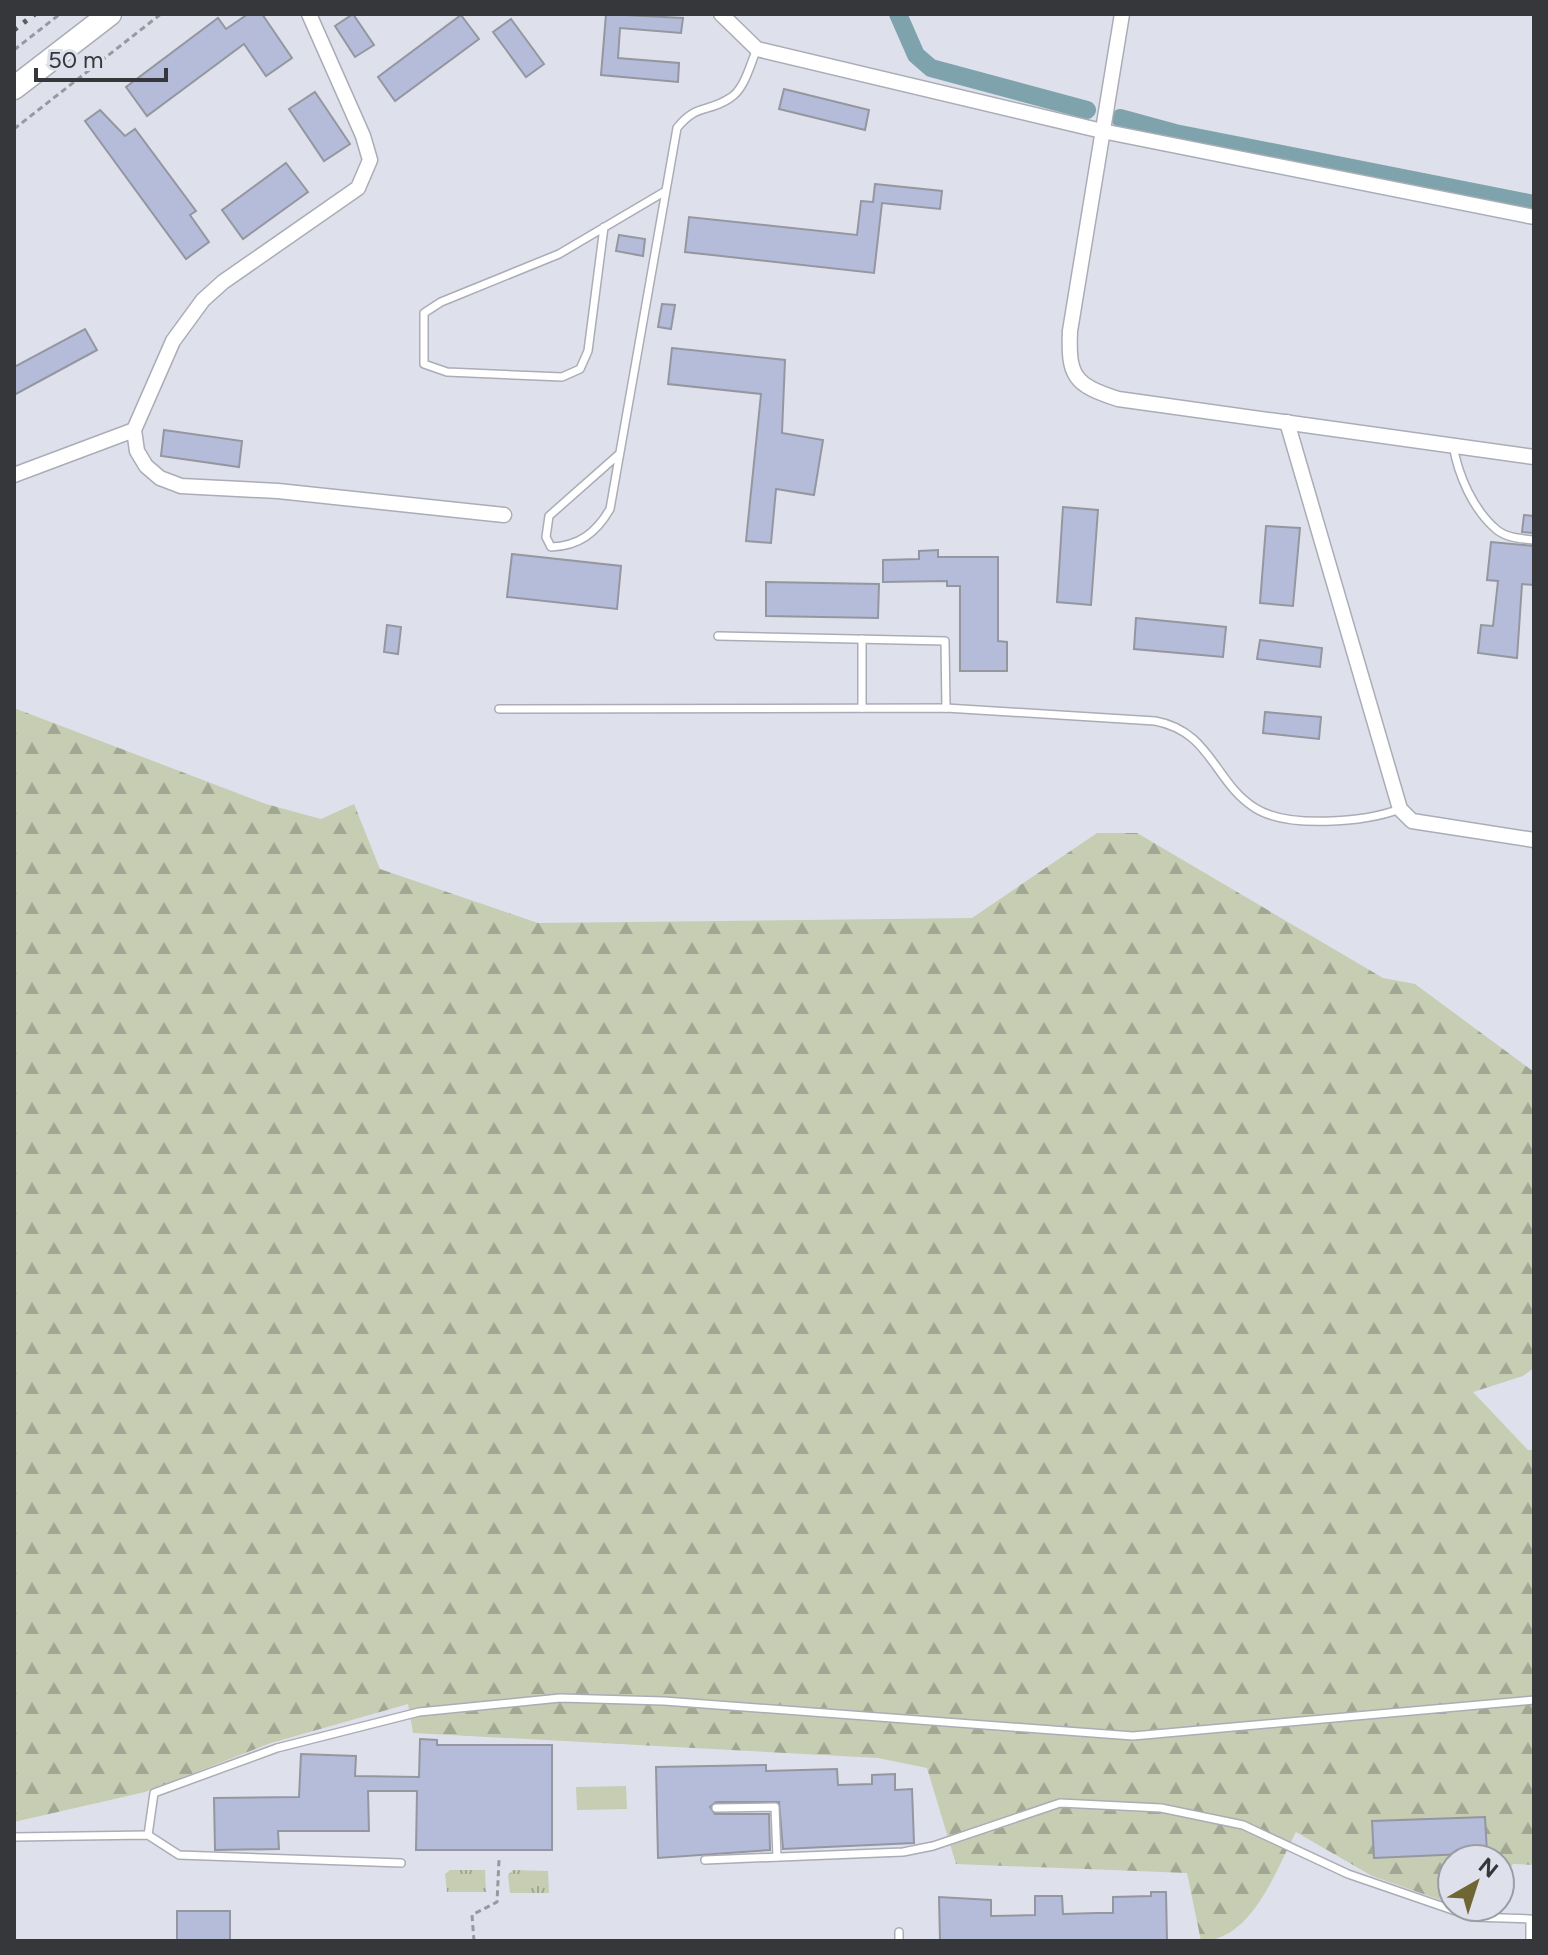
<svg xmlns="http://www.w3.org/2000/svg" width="1548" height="1955" font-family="Figtree,sans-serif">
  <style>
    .grass { fill: url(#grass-tufts) }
    .forest { fill: url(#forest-firs) }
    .green { fill: #c6cdb3 }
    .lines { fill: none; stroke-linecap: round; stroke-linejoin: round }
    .canal { stroke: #7fa3ac; stroke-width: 18 }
    .building { fill: #b5bcd9; stroke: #9497a0; stroke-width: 2 }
    .lane-casing { stroke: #aaadb6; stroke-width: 10 }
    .street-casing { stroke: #aaadb6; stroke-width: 17 }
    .primary-casing { stroke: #aaadb6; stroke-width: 25 }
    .path { stroke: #9799a0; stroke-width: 3; stroke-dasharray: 6 4; stroke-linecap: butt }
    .lane { stroke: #fff; stroke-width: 7 }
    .street { stroke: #fff; stroke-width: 14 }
    .primary { stroke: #fff; stroke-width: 22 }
    .rail { stroke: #5b5c62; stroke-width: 5; stroke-dasharray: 4 8; stroke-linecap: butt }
  </style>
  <defs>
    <pattern id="grass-tufts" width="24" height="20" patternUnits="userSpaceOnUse" patternTransform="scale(2)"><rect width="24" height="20" fill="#c6cdb3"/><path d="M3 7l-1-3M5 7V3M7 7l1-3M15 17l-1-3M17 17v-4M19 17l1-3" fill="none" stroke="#a2a793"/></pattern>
    <pattern id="forest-firs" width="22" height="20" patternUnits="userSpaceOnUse" patternTransform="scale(2)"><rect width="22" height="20" fill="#c6cdb3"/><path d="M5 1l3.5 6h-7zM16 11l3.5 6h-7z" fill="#a2a793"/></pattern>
  </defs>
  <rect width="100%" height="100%" fill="#dee1eb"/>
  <!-- grass -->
  <g class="grass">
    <polygon points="450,1870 485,1870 486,1892 447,1892 445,1874"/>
    <polygon points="513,1870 548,1871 549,1893 510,1893 508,1875"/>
  </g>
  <!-- forest -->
  <path class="forest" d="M14 708 266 804 321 819 354 804 380 869 538 923 972 918 1097 833H1137L1383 978 1415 984 1534 1072V1368L1523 1376 1473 1392 1528 1450H1534V1865L1513 1864 1500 1882V1859H1452V1904L1372 1876 1296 1832C1276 1870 1252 1941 1201 1941L1187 1873 956 1864 927 1768 878 1758 413 1733 408 1704 271 1743 145 1792 14 1822Z"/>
  <!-- green -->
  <polygon class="green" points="626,1786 627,1809 577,1810 576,1787"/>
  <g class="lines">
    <!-- canal -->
    <g class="canal">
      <polyline points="898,14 916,55 931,68 1087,110"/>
      <polyline points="1120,118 1175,133 1534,204"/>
    </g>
  </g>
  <!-- building -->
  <g class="building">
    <polygon points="248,14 262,14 292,58 266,76 244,44 147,116 126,87 218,18 226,29"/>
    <polygon points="353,14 374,45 355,57 335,26"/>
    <polygon points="606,14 683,18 681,33 620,28 618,58 679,63 678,82 601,75"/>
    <polygon points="461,15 479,39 395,101 378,77"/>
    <polygon points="511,19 544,64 526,77 493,32"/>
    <polygon points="784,89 869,110 865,130 779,109"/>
    <polygon points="315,92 350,144 324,161 289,109"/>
    <polygon points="100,110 125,136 135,129 196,211 190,215 209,242 186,259 85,121"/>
    <polygon points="286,163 308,192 243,239 222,210"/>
    <polygon points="875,184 942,191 940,209 882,203 874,273 685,252 689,217 857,235 861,201 873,202"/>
    <polygon points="619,235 645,239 643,256 616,251"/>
    <polygon points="662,304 675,305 671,329 658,327"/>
    <polygon points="85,329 97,350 14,395 14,367"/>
    <polygon points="672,348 785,360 782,433 823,440 814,495 776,489 771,543 746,541 761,394 668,384"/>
    <polygon points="164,430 242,441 239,467 161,456"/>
    <polygon points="1063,507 1098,510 1091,605 1057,602"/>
    <polygon points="1524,515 1534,516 1534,533 1522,532"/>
    <polygon points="1266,526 1300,528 1293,606 1260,603"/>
    <polygon points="1491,542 1534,546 1534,585 1522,584 1517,658 1478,653 1481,625 1493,626 1498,581 1487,580"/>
    <polygon points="938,550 938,557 998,557 998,641 1007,642 1007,671 960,671 960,586 947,586 947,581 883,582 883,560 919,559 919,551"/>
    <polygon points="512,554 621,566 617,609 507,597"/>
    <polygon points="766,582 879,584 878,618 766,616"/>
    <polygon points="1136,618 1226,627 1223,657 1134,649"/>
    <polygon points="387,625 401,627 398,654 384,652"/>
    <polygon points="1260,640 1322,648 1320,667 1257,659"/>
    <polygon points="1265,712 1321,717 1319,739 1263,733"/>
    <polygon points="420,1739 437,1740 437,1745 552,1745 552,1850 416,1850 417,1791 368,1791 369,1831 278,1831 279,1849 215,1850 214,1798 299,1797 301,1754 356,1756 355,1776 419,1777"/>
    <polygon points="766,1765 766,1771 837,1769 838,1785 872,1784 872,1775 895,1774 895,1790 912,1789 914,1843 783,1849 779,1802 716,1802 710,1807 715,1814 769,1814 770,1850 658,1858 656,1767"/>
    <polygon points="1485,1817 1487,1853 1374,1858 1372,1821"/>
    <polygon points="1151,1892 1166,1892 1167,1941 940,1941 939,1897 991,1900 991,1916 1035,1915 1035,1896 1062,1896 1063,1914 1097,1913 1113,1913 1113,1897 1151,1896"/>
    <rect x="177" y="1911" width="53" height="30"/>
  </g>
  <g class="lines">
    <defs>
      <g id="lane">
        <polyline points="604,227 588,351 580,369 562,377 447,372 424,364 424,313 441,302 559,254 664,192"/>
        <path d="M1453 445C1458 475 1473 510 1497 530 1507 538 1522 539 1534 540"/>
        <path d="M618 455 549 516 546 537 551 547C579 546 596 533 610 509L677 128C697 103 708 113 730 98 745 89 750 64 757 49"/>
        <polyline points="718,636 945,641 946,708"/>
        <polyline points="862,708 862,639"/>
        <path d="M499 709 946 708 1155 721C1211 731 1214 782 1255 808 1288 829 1365 822 1400 809"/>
        <polyline points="716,1808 775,1807 777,1857"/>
        <polyline points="148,1835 154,1793 277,1748 419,1712 560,1698 664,1701 1133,1736 1534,1700"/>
        <polyline points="14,1837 148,1835 179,1855 401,1863"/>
        <polyline points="705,1860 903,1852 933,1846 1060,1803 1161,1808 1243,1825 1348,1874 1473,1917 1530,1919 1530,1941"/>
        <polyline points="899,1932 899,1941"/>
      </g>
      <g id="street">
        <polyline points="309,14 363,136 370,160 358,188 223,282 203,300 173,341 134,430 137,451 146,466 160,478 181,486 278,491 504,515"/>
        <polyline points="721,14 757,49 1102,131 1534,217"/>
        <path d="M1122 14 1070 331C1068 376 1074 385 1118 399L1534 457"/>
        <polyline points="1287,422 1400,809 1412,821 1534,840"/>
        <polyline points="14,475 134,430"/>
      </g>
      <polyline id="primary" points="14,88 110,14"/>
    </defs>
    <!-- lane casing -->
    <use href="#lane" class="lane-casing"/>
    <!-- street casing -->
    <use href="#street" class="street-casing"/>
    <!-- primary casing -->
    <use href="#primary" class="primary-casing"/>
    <!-- path -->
    <g class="path">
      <polyline points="14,50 60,14"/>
      <polyline points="14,129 161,14"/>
      <polyline points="474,1941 472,1915 497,1902 499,1860"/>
    </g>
    <!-- lane -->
    <use href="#lane" class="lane"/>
    <!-- street -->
    <use href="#street" class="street"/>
    <!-- primary -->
    <use href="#primary" class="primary"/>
    <!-- rail -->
    <polyline class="rail" points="14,30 35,14"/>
  </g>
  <!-- border -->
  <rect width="1548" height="1955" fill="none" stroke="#36373b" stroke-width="32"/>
  <!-- north arrow -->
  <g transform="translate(1476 1883) rotate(39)"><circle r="38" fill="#dee1eb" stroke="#9b9da5" stroke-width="2"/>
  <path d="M0-6L14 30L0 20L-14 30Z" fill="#706633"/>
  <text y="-12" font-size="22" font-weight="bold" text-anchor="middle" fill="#36373b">N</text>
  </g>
  <!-- scale -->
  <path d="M36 68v12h130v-12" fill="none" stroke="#36373b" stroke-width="4"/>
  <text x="48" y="68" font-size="24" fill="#36373b" stroke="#dee1eb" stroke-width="6" paint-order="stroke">50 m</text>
</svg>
